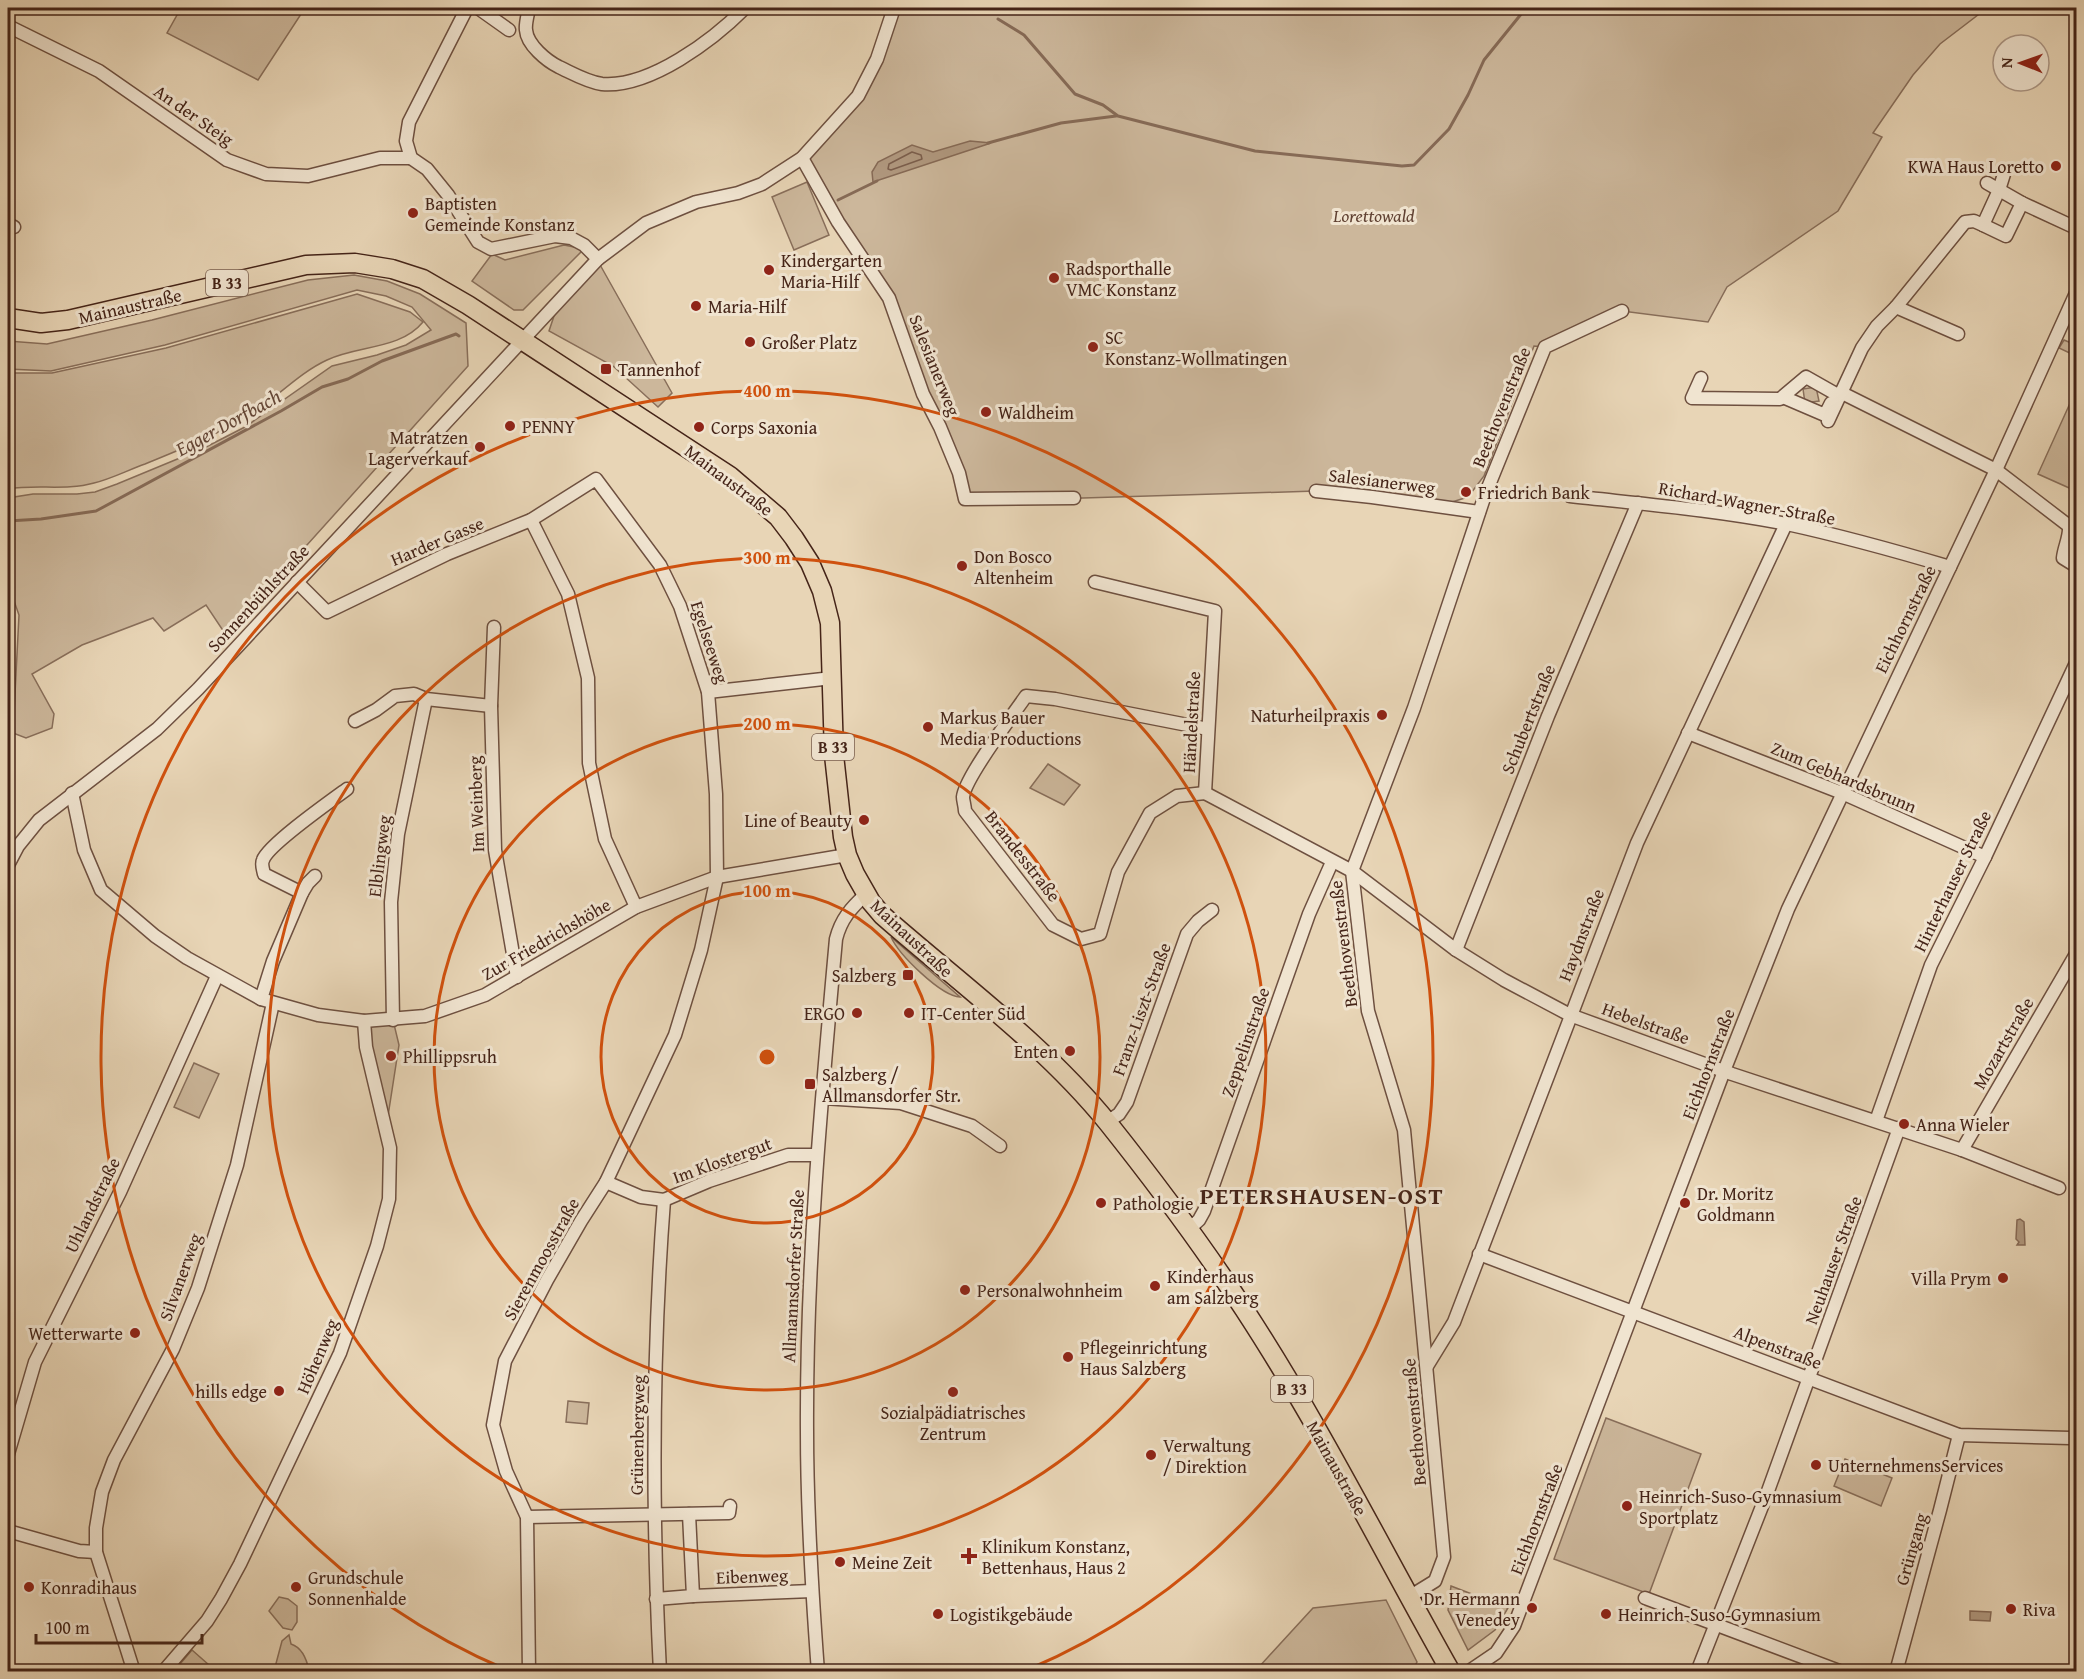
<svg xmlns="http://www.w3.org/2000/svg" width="2084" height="1679" font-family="'Gentium Book Plus',serif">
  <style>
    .green { fill: #ccb79b; stroke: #886e5a; stroke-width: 1.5 }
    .water { fill: #b19980; stroke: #866a56; stroke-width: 1.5 }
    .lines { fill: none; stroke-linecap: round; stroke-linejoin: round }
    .shore { stroke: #7b5e4c; stroke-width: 1.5 }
    .stream { stroke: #866a56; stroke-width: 3 }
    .street-casing { stroke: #6e5040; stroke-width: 15 }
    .primary-casing { stroke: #452418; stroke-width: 21 }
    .street { stroke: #f0e4d0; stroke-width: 12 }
    .primary { stroke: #e8d5b6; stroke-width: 18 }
    .ring { fill: none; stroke: #d0510e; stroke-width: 3 }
    .poi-dot { fill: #8f2418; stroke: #f0e4d0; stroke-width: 2 }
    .labels { text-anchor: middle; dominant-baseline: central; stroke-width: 6; stroke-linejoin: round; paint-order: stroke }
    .shield { fill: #f0e4d0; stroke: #785e4f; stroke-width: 1.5 }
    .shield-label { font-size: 16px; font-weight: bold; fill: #452418 }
    .street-label { font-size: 18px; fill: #452418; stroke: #f0e4d0 }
    .poi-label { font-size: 18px; fill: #452418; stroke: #f0e4d0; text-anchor: start }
    .park-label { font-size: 18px; font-style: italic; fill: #604132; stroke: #f0e4d0 }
    .water-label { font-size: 20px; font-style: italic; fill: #654737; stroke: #f0e4d0 }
    .district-label { font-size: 24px; font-weight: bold; letter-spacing: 1.5px; fill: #452418; stroke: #f0e4d0 }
    .centre { fill: #d0510e; stroke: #f0e4d0; stroke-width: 3 }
    .ring-label { font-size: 18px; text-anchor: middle; font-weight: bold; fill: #d0510e; stroke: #f0e4d0; stroke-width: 6; stroke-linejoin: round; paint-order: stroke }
  </style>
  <rect width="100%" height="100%" fill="#e8d5b6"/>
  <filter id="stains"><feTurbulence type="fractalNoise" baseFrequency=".00333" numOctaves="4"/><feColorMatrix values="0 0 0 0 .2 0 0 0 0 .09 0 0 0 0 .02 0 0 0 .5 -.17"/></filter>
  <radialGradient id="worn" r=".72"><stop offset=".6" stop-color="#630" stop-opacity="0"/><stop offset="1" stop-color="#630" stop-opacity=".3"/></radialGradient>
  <!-- green -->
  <g class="green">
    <polygon points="181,8 305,8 258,80 167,33"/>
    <polygon points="894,8 1987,8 1940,44 1913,75 1873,133 1882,137 1838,211 1727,287 1708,322 1622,311 1545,347 1534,346 1484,476 1468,497 1452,502 1316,491 1050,499 965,499 889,298 802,158 858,96"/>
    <polygon points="807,182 829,235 794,250 772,197"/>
    <polygon points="564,245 584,249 523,310 514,310 472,281 492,254 505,260"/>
    <polygon points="599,263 672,393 658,407 613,366 549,331 556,310"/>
    <polygon points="354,275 387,281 420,294 466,323 468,366 226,635 206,605 164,631 153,618 82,645 32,674 54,714 52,728 26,738 13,733 19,615 13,598 8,590 8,498 33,494 77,494 95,492 117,484 204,448 245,427 332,366 377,355 406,345 431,330 412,307 386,296 357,290 165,345 51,371 8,369 8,341 47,344 152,320 308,280"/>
    <path d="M357 294 410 312 423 322C400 350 358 345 327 360 303 371 282 392 260 408 225 432 184 448 145 464 128 470 111 479 94 483 66 491 36 484 8 489V373H52L166 348Z"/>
    <polygon points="2064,340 2076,345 2076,356 2059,348"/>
    <polygon points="1816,387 1819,401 1805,403 1803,389"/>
    <polygon points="2076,390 2076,491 2038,474"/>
    <polygon points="1048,764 1080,785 1064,805 1030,788"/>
    <path d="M891 937 960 997C941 996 899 955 891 937Z"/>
    <polygon points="393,1020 399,1045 386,1129 365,1022"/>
    <polygon points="194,1063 219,1074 199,1118 174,1107"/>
    <polygon points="568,1401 589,1403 587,1424 566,1422"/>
    <polygon points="1606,1418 1701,1454 1649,1594 1554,1559"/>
    <polygon points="1845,1459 1892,1478 1881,1506 1834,1486"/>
    <polygon points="1451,1586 1508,1608 1495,1630 1468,1650 1448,1610"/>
    <polygon points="279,1597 288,1599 297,1606 297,1622 292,1630 283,1628 269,1611"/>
    <polygon points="1386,1600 1417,1662 1412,1671 1258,1671 1258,1668 1313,1608"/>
    <path d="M289 1635 291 1644C303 1648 307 1660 309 1671H274L282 1641Z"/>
    <polygon points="192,1650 209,1665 203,1671 174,1671"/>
  </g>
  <!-- water -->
  <g class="water">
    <polygon points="970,141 991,143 873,182 872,172 878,162 912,145 933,152"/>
    <polygon points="2020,1219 2024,1222 2025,1245 2017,1245 2019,1242 2016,1239 2017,1220"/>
    <polygon points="1970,1611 1991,1612 1990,1621 1970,1620"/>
  </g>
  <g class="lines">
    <!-- shore -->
    <polygon class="shore" points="912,152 921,155 922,159 891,170 888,169 889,164"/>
    <!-- stream -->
    <g class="stream">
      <polyline points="998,19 1024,35 1075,94 1103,105 1118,116 1255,151 1402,166 1414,165 1449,129 1468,95 1484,60 1526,8"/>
      <polyline points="988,143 1061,123 1116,116"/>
      <polyline points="838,200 877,181"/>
      <polyline points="8,521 41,519 96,511 281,411 322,387 348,379 382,361 456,334 459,336"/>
    </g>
    <defs>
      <g id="street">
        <polyline points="467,8 409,122 406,141 411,158 427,169 448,195 478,242 491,249 555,236 571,238 584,245 598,259"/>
        <polyline points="478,8 509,30"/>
        <path d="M529 8C528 14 525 24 526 30 527 45 547 61 559 67 572 73 587 82 602 84 650 88 713 40 745 8"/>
        <polyline points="8,26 99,71 227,160 266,174 308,176 380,158 411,158"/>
        <polyline points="802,158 838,222 889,298 923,394 940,427 959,473 965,499 1074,498"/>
        <polyline points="1987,183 2022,203 2076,228"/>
        <polyline points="8,224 14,227"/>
        <polyline points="1983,225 2006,236 2022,203"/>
        <polyline points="1896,307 1958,334"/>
        <path d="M1701 378 1692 398 1780 399 1806 377 1836 394 1842 393 1996 470 2069 526C2070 537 2064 547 2063 558L2076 566"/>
        <polyline points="1783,397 1825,415 1831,403"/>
        <polyline points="1828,421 1862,348 1877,326 1896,307 1965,222 1974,221 1983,225 1999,190 2004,174"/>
        <polyline points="1316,491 1372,497 1479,512"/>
        <path d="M1570 496C1642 504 1716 510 1787 524 1842 536 1896 551 1950 567"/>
        <polyline points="531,520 568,594 588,678 589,763 605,839 636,907"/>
        <polyline points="297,582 327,612 447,554 531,520 596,479 660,565 680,606 708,692 716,794 717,877 701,950 675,1035 606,1182 581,1221 547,1280 505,1361 493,1425 506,1471 527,1517 529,1672"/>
        <polyline points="1095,582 1215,611 1205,793"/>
        <polyline points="494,627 491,706 495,850 517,977"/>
        <polyline points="708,692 832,678"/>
        <polyline points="355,721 376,710 395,696 414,694 426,699 491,706"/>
        <polyline points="1688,733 1842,793 1985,857"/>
        <polyline points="72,793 84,850 101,890 155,936 187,958 261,999 318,1015 364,1021 425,1016 485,995 636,907 717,877 847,855"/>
        <polyline points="1205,793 1352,871 1456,950 1504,980 1570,1015 1732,1074 1962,1150 2059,1188"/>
        <path d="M1205 793 1177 796 1150 813 1118 872 1100 934 1081 939 1053 925 965 811C965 806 963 801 963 797 965 777 1013 715 1026 696L1055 699 1208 729"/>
        <polyline points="8,865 18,846 39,820 157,729 198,689 598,259 646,223 696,202 738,193 762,184 802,158 858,96 877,59 894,8"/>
        <path d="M302 893 264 874C263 869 261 864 263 860 268 845 332 800 347 789"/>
        <polyline points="1456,950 1548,716 1638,503"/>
        <polyline points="261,999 273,961 302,893 308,883 315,876"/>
        <polyline points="393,1020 391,902 398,834 426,699"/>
        <polyline points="823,1098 901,1103 972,1126 1000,1146"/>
        <polyline points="1876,1121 1931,965 1985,857 2076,663"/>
        <polyline points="1107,1122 1119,1114 1127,1102 1187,934 1198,921 1212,910"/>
        <polyline points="1962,1150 2076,954"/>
        <polyline points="606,1182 641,1197 664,1200 709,1181 788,1155 817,1155"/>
        <polyline points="1188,1230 1199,1220 1204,1211 1309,914 1332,862"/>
        <polyline points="1479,1254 1959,1435 2070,1438"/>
        <polyline points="1427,1366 1454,1322 1637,843 1786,524"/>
        <polyline points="8,1454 35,1362 120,1192 217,976"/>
        <polyline points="527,1517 729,1513 730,1506"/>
        <polyline points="8,1531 79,1551 96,1552"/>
        <polyline points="693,1596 812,1591"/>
        <polyline points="1409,1597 1435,1581 1444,1557 1404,1130 1368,1011 1352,871 1414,708 1485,495 1545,347 1622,311"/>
        <polyline points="1645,1598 1842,1672"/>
        <polyline points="656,1599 693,1596 689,1514"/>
        <polyline points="134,1672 96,1552 96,1528 102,1492 114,1460 173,1349 198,1288 237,1165 273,1003"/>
        <polyline points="163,1672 207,1621 221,1599 240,1564 340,1353 377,1246 389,1199 390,1148 366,1047 364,1021"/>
        <path d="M660 1672C652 1514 652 1357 664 1200"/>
        <path d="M818 1672C812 1592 807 1512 807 1432 806 1267 821 1103 836 939 841 919 851 908 866 894"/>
        <polyline points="1468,1672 1496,1653 1514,1626 1724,1071 1788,909 1996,470 2076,293"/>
        <polyline points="1697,1672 1768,1491 1899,1128"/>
        <polyline points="1896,1672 1940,1510 1959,1435"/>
      </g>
      <path id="primary" d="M8 318 41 323 68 320 306 265 355 263 392 269 423 279 468 305 730 476 778 517 794 538 810 563 822 591 830 623 834 755 843 837 847 855 855 874 871 902 882 915C958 982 1044 1044 1108 1123 1155 1182 1202 1245 1244 1309 1320 1425 1382 1550 1451 1672"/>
    </defs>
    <!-- street casing -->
    <use href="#street" class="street-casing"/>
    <!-- primary casing -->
    <use href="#primary" class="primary-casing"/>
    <!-- street -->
    <use href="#street" class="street"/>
    <!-- primary -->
    <use href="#primary" class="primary"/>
  </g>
  <!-- distance rings -->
  <g class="ring">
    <circle cx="767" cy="1057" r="166"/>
    <circle cx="767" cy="1057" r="333"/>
    <circle cx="767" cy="1057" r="499"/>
    <path d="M507 1670A666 666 0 1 1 1027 1670"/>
  </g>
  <!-- markers -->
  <g class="poi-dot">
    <circle cx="2056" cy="166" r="6"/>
    <circle cx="413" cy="213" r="6"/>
    <circle cx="769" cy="270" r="6"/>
    <circle cx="1054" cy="278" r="6"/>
    <circle cx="696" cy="306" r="6"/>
    <circle cx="750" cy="342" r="6"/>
    <circle cx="1093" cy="347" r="6"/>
    <rect x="600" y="363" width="12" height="12" rx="3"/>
    <circle cx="986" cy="412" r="6"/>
    <circle cx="510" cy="426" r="6"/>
    <circle cx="699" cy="427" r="6"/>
    <circle cx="480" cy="447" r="6"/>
    <circle cx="1466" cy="492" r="6"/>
    <circle cx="962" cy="566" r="6"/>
    <circle cx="1382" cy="715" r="6"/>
    <circle cx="928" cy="727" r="6"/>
    <circle cx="864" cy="820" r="6"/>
    <rect x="902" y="969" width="12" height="12" rx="3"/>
    <circle cx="857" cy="1013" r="6"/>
    <circle cx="909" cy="1013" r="6"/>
    <circle cx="1070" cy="1051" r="6"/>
    <circle cx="391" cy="1056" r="6"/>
    <rect x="804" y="1078" width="12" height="12" rx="3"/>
    <circle cx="1904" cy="1124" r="6"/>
    <circle cx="1101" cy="1203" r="6"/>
    <circle cx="1685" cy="1203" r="6"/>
    <circle cx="2003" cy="1278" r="6"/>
    <circle cx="1155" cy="1286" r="6"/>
    <circle cx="965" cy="1290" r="6"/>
    <circle cx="135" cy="1333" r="6"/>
    <circle cx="1068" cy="1357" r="6"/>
    <circle cx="279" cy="1391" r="6"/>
    <circle cx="953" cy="1392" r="6"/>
    <circle cx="1151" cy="1455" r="6"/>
    <circle cx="1816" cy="1465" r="6"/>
    <circle cx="1627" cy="1506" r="6"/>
    <path d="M966 1547h6v6h6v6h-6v6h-6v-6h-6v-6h6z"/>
    <circle cx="840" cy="1562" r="6"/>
    <circle cx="29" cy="1587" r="6"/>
    <circle cx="296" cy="1587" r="6"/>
    <circle cx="1532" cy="1608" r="6"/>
    <circle cx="2011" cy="1609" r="6"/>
    <circle cx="938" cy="1614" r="6"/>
    <circle cx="1606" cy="1614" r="6"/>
  </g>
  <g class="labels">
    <!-- shield labels -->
    <g class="shield">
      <rect x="206" y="270" width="42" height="26" rx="4.5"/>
      <rect x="812" y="734" width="42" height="26" rx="4.5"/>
      <rect x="1271" y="1376" width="42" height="26" rx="4.5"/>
    </g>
    <g class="shield-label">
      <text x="227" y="283">B 33</text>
      <text x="833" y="747">B 33</text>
      <text x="1292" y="1389">B 33</text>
    </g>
    <!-- street labels -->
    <g class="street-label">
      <text transform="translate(194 115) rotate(35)">An der Steig</text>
      <text transform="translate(130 306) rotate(-13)">Mainaustraße</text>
      <text transform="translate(935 365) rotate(68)">Salesianerweg</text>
      <text transform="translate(1501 407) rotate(-68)">Beethovenstraße</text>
      <text transform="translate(729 480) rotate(37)">Mainaustraße</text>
      <text transform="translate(1382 481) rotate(7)">Salesianerweg</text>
      <text transform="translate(1747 503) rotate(10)">Richard-Wagner-Straße</text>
      <text transform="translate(437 541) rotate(-23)">Harder Gasse</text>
      <text transform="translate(258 598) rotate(-47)">Sonnenbühlstraße</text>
      <text transform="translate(1905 619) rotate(-64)">Eichhornstraße</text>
      <text transform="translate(710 642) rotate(72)">Egelseeweg</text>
      <text transform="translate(1528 719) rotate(-68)">Schubertstraße</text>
      <text transform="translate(1191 722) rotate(-87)">Händelstraße</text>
      <text transform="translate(1844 777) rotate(23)">Zum Gebhardsbrunn</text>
      <text transform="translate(476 804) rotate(-92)">Im Weinberg</text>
      <text transform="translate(379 856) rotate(-83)">Elblingweg</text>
      <text transform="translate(1023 856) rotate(52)">Brandesstraße</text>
      <text transform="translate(1952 881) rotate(-64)">Hinterhauser Straße</text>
      <text transform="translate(1581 935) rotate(-69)">Haydnstraße</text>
      <text transform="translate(912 938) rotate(43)">Mainaustraße</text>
      <text transform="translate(546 939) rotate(-30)">Zur Friedrichshöhe</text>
      <text transform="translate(1343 944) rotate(-97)">Beethovenstraße</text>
      <text transform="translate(1141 1009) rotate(-70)">Franz-Liszt-Straße</text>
      <text transform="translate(1646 1023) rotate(20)">Hebelstraße</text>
      <text transform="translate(1245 1042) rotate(-71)">Zeppelinstraße</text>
      <text transform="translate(2003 1043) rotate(-60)">Mozartstraße</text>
      <text transform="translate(1708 1064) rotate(-69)">Eichhornstraße</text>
      <text transform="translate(722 1160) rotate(-20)">Im Klostergut</text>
      <text transform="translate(92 1205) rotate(-64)">Uhlandstraße</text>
      <text transform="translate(541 1259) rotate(-61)">Sierenmoosstraße</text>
      <text transform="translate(1833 1260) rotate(-70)">Neuhauser Straße</text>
      <text transform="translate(793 1276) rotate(-87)">Allmannsdorfer Straße</text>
      <text transform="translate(180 1277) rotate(-70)">Silvanerweg</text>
      <text transform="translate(1778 1347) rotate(21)">Alpenstraße</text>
      <text transform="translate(317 1356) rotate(-67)">Höhenweg</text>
      <text transform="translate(1414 1422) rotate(-95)">Beethovenstraße</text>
      <text transform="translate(637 1435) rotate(-89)">Grünenbergweg</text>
      <text transform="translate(1337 1468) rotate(61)">Mainaustraße</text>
      <text transform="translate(1536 1519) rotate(-69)">Eichhornstraße</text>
      <text transform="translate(1911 1549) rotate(-74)">Grüngang</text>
      <text transform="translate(752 1576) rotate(-2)">Eibenweg</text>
    </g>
    <!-- poi labels -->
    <g class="poi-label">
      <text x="2044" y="166" text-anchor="end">KWA Haus Loretto</text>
      <text x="425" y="203">Baptisten<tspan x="425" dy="21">Gemeinde Konstanz</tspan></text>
      <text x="781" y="260">Kindergarten<tspan x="781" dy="21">Maria-Hilf</tspan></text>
      <text x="1066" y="268">Radsporthalle<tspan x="1066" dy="21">VMC Konstanz</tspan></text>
      <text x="708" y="306">Maria-Hilf</text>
      <text x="1105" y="337">SC<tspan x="1105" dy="21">Konstanz-Wollmatingen</tspan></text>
      <text x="762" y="342">Großer Platz</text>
      <text x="618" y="369">Tannenhof</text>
      <text x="998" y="412">Waldheim</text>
      <text x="522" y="426">PENNY</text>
      <text x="711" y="427">Corps Saxonia</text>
      <text x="468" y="437" text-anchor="end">Matratzen<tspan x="468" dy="21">Lagerverkauf</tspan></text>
      <text x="1478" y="492">Friedrich Bank</text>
      <text x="974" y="556">Don Bosco<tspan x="974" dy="21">Altenheim</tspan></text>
      <text x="1370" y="715" text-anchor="end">Naturheilpraxis</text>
      <text x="940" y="717">Markus Bauer<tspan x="940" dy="21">Media Productions</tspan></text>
      <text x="852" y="820" text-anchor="end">Line of Beauty</text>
      <text x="896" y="975" text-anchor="end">Salzberg</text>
      <text x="845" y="1013" text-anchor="end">ERGO</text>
      <text x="921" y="1013">IT-Center Süd</text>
      <text x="1058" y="1051" text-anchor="end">Enten</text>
      <text x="403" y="1056">Phillippsruh</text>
      <text x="822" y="1074">Salzberg /<tspan x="822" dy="21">Allmansdorfer Str.</tspan></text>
      <text x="1916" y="1124">Anna Wieler</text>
      <text x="1697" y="1193">Dr. Moritz<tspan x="1697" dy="21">Goldmann</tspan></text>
      <text x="1113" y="1203">Pathologie</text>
      <text x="1167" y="1276">Kinderhaus<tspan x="1167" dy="21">am Salzberg</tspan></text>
      <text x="1991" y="1278" text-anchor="end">Villa Prym</text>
      <text x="977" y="1290">Personalwohnheim</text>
      <text x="123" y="1333" text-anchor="end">Wetterwarte</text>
      <text x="1080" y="1347">Pflegeinrichtung<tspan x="1080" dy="21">Haus Salzberg</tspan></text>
      <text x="267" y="1391" text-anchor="end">hills edge</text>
      <text x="953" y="1412" text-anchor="middle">Sozialpädiatrisches<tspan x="953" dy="21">Zentrum</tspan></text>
      <text x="1163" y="1445">Verwaltung<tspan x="1163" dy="21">/ Direktion</tspan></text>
      <text x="1828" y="1465">UnternehmensServices</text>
      <text x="1639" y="1496">Heinrich-Suso-Gymnasium<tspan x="1639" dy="21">Sportplatz</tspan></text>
      <text x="982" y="1546">Klinikum Konstanz,<tspan x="982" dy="21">Bettenhaus, Haus 2</tspan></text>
      <text x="852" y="1562">Meine Zeit</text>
      <text x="308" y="1577">Grundschule<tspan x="308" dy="21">Sonnenhalde</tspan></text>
      <text x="41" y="1587">Konradihaus</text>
      <text x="1520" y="1598" text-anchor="end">Dr. Hermann<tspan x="1520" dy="21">Venedey</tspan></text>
      <text x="2023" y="1609">Riva</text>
      <text x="950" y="1614">Logistikgebäude</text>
      <text x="1618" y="1614">Heinrich-Suso-Gymnasium</text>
    </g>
    <!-- park labels -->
    <g class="park-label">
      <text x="1374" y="215">Lorettowald</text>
    </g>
    <!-- water labels -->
    <g class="water-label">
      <text transform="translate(228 422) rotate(-29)">Egger Dorfbach</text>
    </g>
    <!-- district labels -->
    <g class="district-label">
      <text x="1322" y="1195">PETERSHAUSEN-OST</text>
    </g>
  </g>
  <circle cx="767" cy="1057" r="9" class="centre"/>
  <g class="ring-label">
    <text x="767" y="397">400 m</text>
    <text x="767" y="564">300 m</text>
    <text x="767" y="730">200 m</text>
    <text x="767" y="897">100 m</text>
  </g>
  <!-- margin -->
  <rect width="2084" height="1679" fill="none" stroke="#e8d5b6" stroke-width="30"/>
  <rect x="9" y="9" width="2066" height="1661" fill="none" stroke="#452418" stroke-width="3"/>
  <rect x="15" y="15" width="2054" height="1649" fill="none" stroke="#452418" stroke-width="1.5"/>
  <!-- north arrow -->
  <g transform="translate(2021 63) rotate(271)"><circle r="28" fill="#f0e4d0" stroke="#ac9786" stroke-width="1.5"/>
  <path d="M0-4.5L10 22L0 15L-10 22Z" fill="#8f2418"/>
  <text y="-9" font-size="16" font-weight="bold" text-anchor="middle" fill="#452418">N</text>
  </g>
  <!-- scale -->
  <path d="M36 1634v9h166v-9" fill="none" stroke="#452418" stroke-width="3"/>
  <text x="45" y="1634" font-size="18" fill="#452418" stroke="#f0e4d0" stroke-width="4.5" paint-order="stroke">100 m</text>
  <rect width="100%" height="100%" filter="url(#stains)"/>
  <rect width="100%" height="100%" fill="url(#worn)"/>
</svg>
